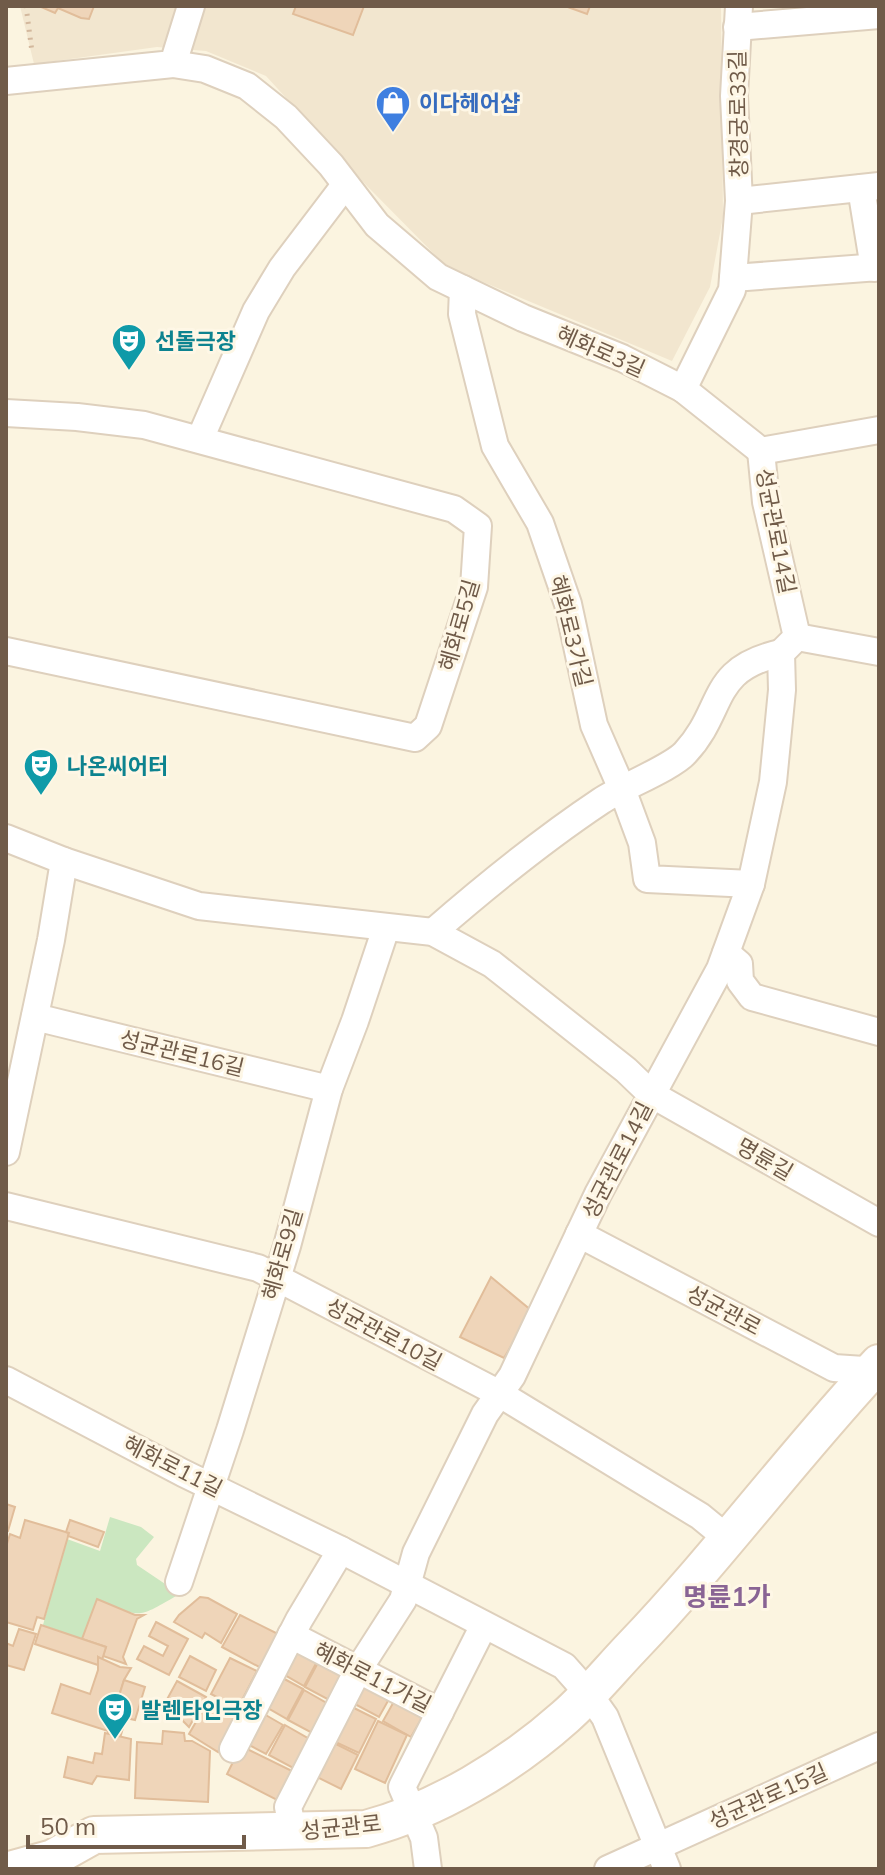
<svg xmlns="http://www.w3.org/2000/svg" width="885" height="1875" font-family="Mulish,'Noto Sans KR',sans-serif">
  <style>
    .residential { fill: #f2e6cf }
    .green { fill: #cbe7c0 }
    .building { fill: #efd5b9; stroke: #e1bd9a; stroke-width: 2 }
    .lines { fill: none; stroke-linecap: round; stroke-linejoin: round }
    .street-casing { stroke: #ded0bd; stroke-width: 30 }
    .secondary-casing { stroke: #e3d2bb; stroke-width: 40 }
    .path { stroke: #d3b89d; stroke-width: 5; stroke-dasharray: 2 6; stroke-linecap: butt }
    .street { stroke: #fff; stroke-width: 26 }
    .secondary { stroke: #fff; stroke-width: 36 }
    .labels { text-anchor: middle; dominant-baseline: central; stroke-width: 6; stroke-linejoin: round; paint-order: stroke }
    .shop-label { font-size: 22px; font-weight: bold; fill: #366cbe; stroke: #fef7e6; text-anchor: start }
    .street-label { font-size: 22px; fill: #705b49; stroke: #fef7e6 }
    .culture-label { font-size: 22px; font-weight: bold; fill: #0d838f; stroke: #fef7e6; text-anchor: start }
    .quarter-label { font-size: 26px; font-weight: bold; fill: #896494; stroke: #fef7e6 }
  </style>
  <rect width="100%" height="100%" fill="#fbf4e0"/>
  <!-- residential -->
  <polygon class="residential" points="20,6 721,6 723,217 710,287 672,361 447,267 366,185 266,76 206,51 157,47 34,64"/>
  <!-- green -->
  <path class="green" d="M110 1517 141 1527 154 1537 136 1559 137 1565 177 1592 176 1596C135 1620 141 1617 97 1599L82 1639 43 1625 67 1539 100 1551Z"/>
  <!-- building -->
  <g class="building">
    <polygon points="39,6 94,6 89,19 81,18 58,8 55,13"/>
    <polygon points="296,6 364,6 353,35 293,14"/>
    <polygon points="565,6 590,6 587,14"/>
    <polygon points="491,1277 532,1311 504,1358 460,1337"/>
    <polygon points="6,1504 15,1507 8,1531 6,1531"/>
    <polygon points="25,1520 69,1533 44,1619 37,1617 33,1630 6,1622 6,1547 10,1534 20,1538"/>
    <polygon points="70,1520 104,1532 98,1547 68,1536 69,1533 66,1532"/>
    <polygon points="200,1597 208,1598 237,1614 221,1643 205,1633 202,1638 174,1622 179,1615"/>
    <polygon points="97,1599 135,1615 144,1615 137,1619 123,1657 126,1664 103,1656 106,1647 82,1639"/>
    <polygon points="240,1615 280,1635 261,1668 222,1647"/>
    <polygon points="156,1622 188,1639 169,1675 137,1659 144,1646 163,1656 168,1646 149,1636"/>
    <polygon points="41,1625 106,1647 102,1660 98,1657 98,1665 35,1644"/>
    <polygon points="19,1629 36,1634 24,1670 6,1665 6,1643 13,1646"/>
    <polygon points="294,1642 320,1656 304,1686 278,1671"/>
    <polygon points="190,1656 216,1670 206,1691 179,1677"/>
    <polygon points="98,1657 120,1667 131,1668 124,1680 108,1731 52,1713 61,1684 90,1694 98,1670"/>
    <polygon points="321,1657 347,1671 331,1701 305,1687"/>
    <polygon points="230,1658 257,1671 238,1708 211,1694"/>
    <polygon points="277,1675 303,1689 287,1719 261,1704"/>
    <polygon points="365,1676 393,1692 379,1717 351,1702"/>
    <polygon points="124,1680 145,1687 135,1720 126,1718 120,1738 108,1734 108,1731"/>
    <polygon points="177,1681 206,1697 189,1727 165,1703"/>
    <polygon points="304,1690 330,1705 314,1734 288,1720"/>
    <polygon points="397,1696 426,1711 411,1737 383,1721"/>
    <polygon points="207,1703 236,1717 218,1752 189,1734"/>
    <polygon points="348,1705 376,1719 359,1753 331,1740"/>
    <polygon points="257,1710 283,1725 266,1754 240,1740"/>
    <polygon points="378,1721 407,1735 385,1783 355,1769"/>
    <polygon points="285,1725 311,1740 295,1769 269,1755"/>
    <polygon points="163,1731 184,1733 185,1741 192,1741 210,1751 208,1802 135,1798 137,1742 162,1744"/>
    <polygon points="105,1733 131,1739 129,1780 97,1776 92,1784 64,1777 68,1757 93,1763 95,1753 102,1754"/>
    <polygon points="330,1741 358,1755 341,1789 313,1775"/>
    <polygon points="241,1746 294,1772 279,1801 227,1774"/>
  </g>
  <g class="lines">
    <defs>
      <g id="street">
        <polyline points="737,27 879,15"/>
        <polyline points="173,64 205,69 247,86 286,117 331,165 377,225 438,277 523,318 622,358 683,389 761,451 879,430"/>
        <polyline points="6,81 173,64 191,6"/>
        <polyline points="861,188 874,268"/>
        <polyline points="739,201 879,186"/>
        <polyline points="733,278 879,267"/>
        <polyline points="463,289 462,314 495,446 540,523 568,604 594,725 622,789 642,843 647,879 751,884"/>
        <polyline points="683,389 732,290 739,201 734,96 739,6"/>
        <polyline points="6,413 77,417 144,425 454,509 478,526 474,587 428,726 415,738 6,651"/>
        <polyline points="200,439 256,311 282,268 345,185"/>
        <polyline points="797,637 879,652"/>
        <polyline points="6,838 64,861 51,940 6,1152"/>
        <polyline points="64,861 199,906 433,932 492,964 626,1070 651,1094 879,1223"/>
        <path d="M433 932C487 885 541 841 601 801 622 787 671 768 685 753 726 709 708 669 781 653"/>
        <polyline points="726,953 739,964 740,981 752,997 879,1032"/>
        <polyline points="35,1017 329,1089"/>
        <polyline points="6,1206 258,1268 500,1394 700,1516 728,1539"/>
        <polyline points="579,1234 834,1368 879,1371"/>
        <polyline points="6,1380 183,1473 341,1550 564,1666 588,1693 605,1717 667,1869"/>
        <polyline points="179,1582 230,1430 287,1246 329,1089 355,1021 386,928"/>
        <polyline points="291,1635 440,1712"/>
        <polyline points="233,1749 299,1620 341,1550"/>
        <polyline points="293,1832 288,1807 358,1670 403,1600 416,1553 485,1414 512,1376 598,1194 720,969 751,884 773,782 782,690 781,653 797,637 766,502 761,451"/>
        <polyline points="428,1869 424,1838 402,1787 484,1625"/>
        <polyline points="608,1869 879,1746"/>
      </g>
      <path id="secondary" d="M13 1869 53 1858 94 1835 366 1829C437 1810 510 1766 565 1717 589 1696 610 1670 632 1647 719 1556 793 1455 879 1363"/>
    </defs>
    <!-- street casing -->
    <use href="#street" class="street-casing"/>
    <!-- secondary casing -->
    <use href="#secondary" class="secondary-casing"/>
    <!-- path -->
    <polyline class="path" points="26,6 32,52"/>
    <!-- street -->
    <use href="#street" class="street"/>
    <!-- secondary -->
    <use href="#secondary" class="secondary"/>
  </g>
  <!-- icons -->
  <defs>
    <symbol id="shop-pin" viewBox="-11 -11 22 30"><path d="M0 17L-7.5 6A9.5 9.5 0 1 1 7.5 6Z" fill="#3f7fe0" stroke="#fef7e6"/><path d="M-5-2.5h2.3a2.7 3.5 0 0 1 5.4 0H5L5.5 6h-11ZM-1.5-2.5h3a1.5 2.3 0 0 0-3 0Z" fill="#fff"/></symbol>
    <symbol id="theatre-pin" viewBox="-11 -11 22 30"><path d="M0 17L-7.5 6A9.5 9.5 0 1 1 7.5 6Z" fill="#0f9aa8" stroke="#fef7e6"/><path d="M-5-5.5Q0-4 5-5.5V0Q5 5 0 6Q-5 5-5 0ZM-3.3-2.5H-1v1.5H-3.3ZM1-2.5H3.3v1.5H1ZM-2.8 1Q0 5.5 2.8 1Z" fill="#fff"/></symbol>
  </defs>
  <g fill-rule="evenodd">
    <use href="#shop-pin" x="373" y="83" width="40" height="54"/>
    <use href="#theatre-pin" x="109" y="321" width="40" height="54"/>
    <use href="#theatre-pin" x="21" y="746" width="40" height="54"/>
    <use href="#theatre-pin" x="95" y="1690" width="40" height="54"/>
  </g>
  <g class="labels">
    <!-- shop labels -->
    <g class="shop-label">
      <text x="419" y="103">이다헤어샵</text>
    </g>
    <!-- street labels -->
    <g class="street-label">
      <text transform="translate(738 114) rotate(-91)">창경궁로33길</text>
      <text transform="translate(601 351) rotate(24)">혜화로3길</text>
      <text transform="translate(776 531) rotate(79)">성균관로14길</text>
      <text transform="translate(459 625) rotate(-74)">혜화로5길</text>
      <text transform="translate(571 631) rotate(76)">혜화로3가길</text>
      <text transform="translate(182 1053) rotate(14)">성균관로16길</text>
      <text transform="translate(765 1159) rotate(30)">명륜길</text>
      <text transform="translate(617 1160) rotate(-63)">성균관로14길</text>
      <text transform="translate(282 1254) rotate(-74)">혜화로9길</text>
      <text transform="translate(724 1310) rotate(28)">성균관로</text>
      <text transform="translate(384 1334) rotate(28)">성균관로10길</text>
      <text transform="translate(173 1466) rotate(27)">혜화로11길</text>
      <text transform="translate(373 1677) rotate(27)">혜화로11가길</text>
      <text transform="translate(768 1796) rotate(-24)">성균관로15길</text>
      <text transform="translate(341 1827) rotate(-6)">성균관로</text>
    </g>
    <!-- culture labels -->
    <g class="culture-label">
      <text x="155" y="341">선돌극장</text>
      <text x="67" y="766">나온씨어터</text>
      <text x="141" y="1710">발렌타인극장</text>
    </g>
    <!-- quarter labels -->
    <g class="quarter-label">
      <text x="727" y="1596">명륜1가</text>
    </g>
  </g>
  <!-- border -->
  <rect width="885" height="1875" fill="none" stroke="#705b49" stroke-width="16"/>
  <!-- scale -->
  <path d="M28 1835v12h216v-12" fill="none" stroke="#705b49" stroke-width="4"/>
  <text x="40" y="1835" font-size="24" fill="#705b49" stroke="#fef7e6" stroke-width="6" paint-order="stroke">50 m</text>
</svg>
